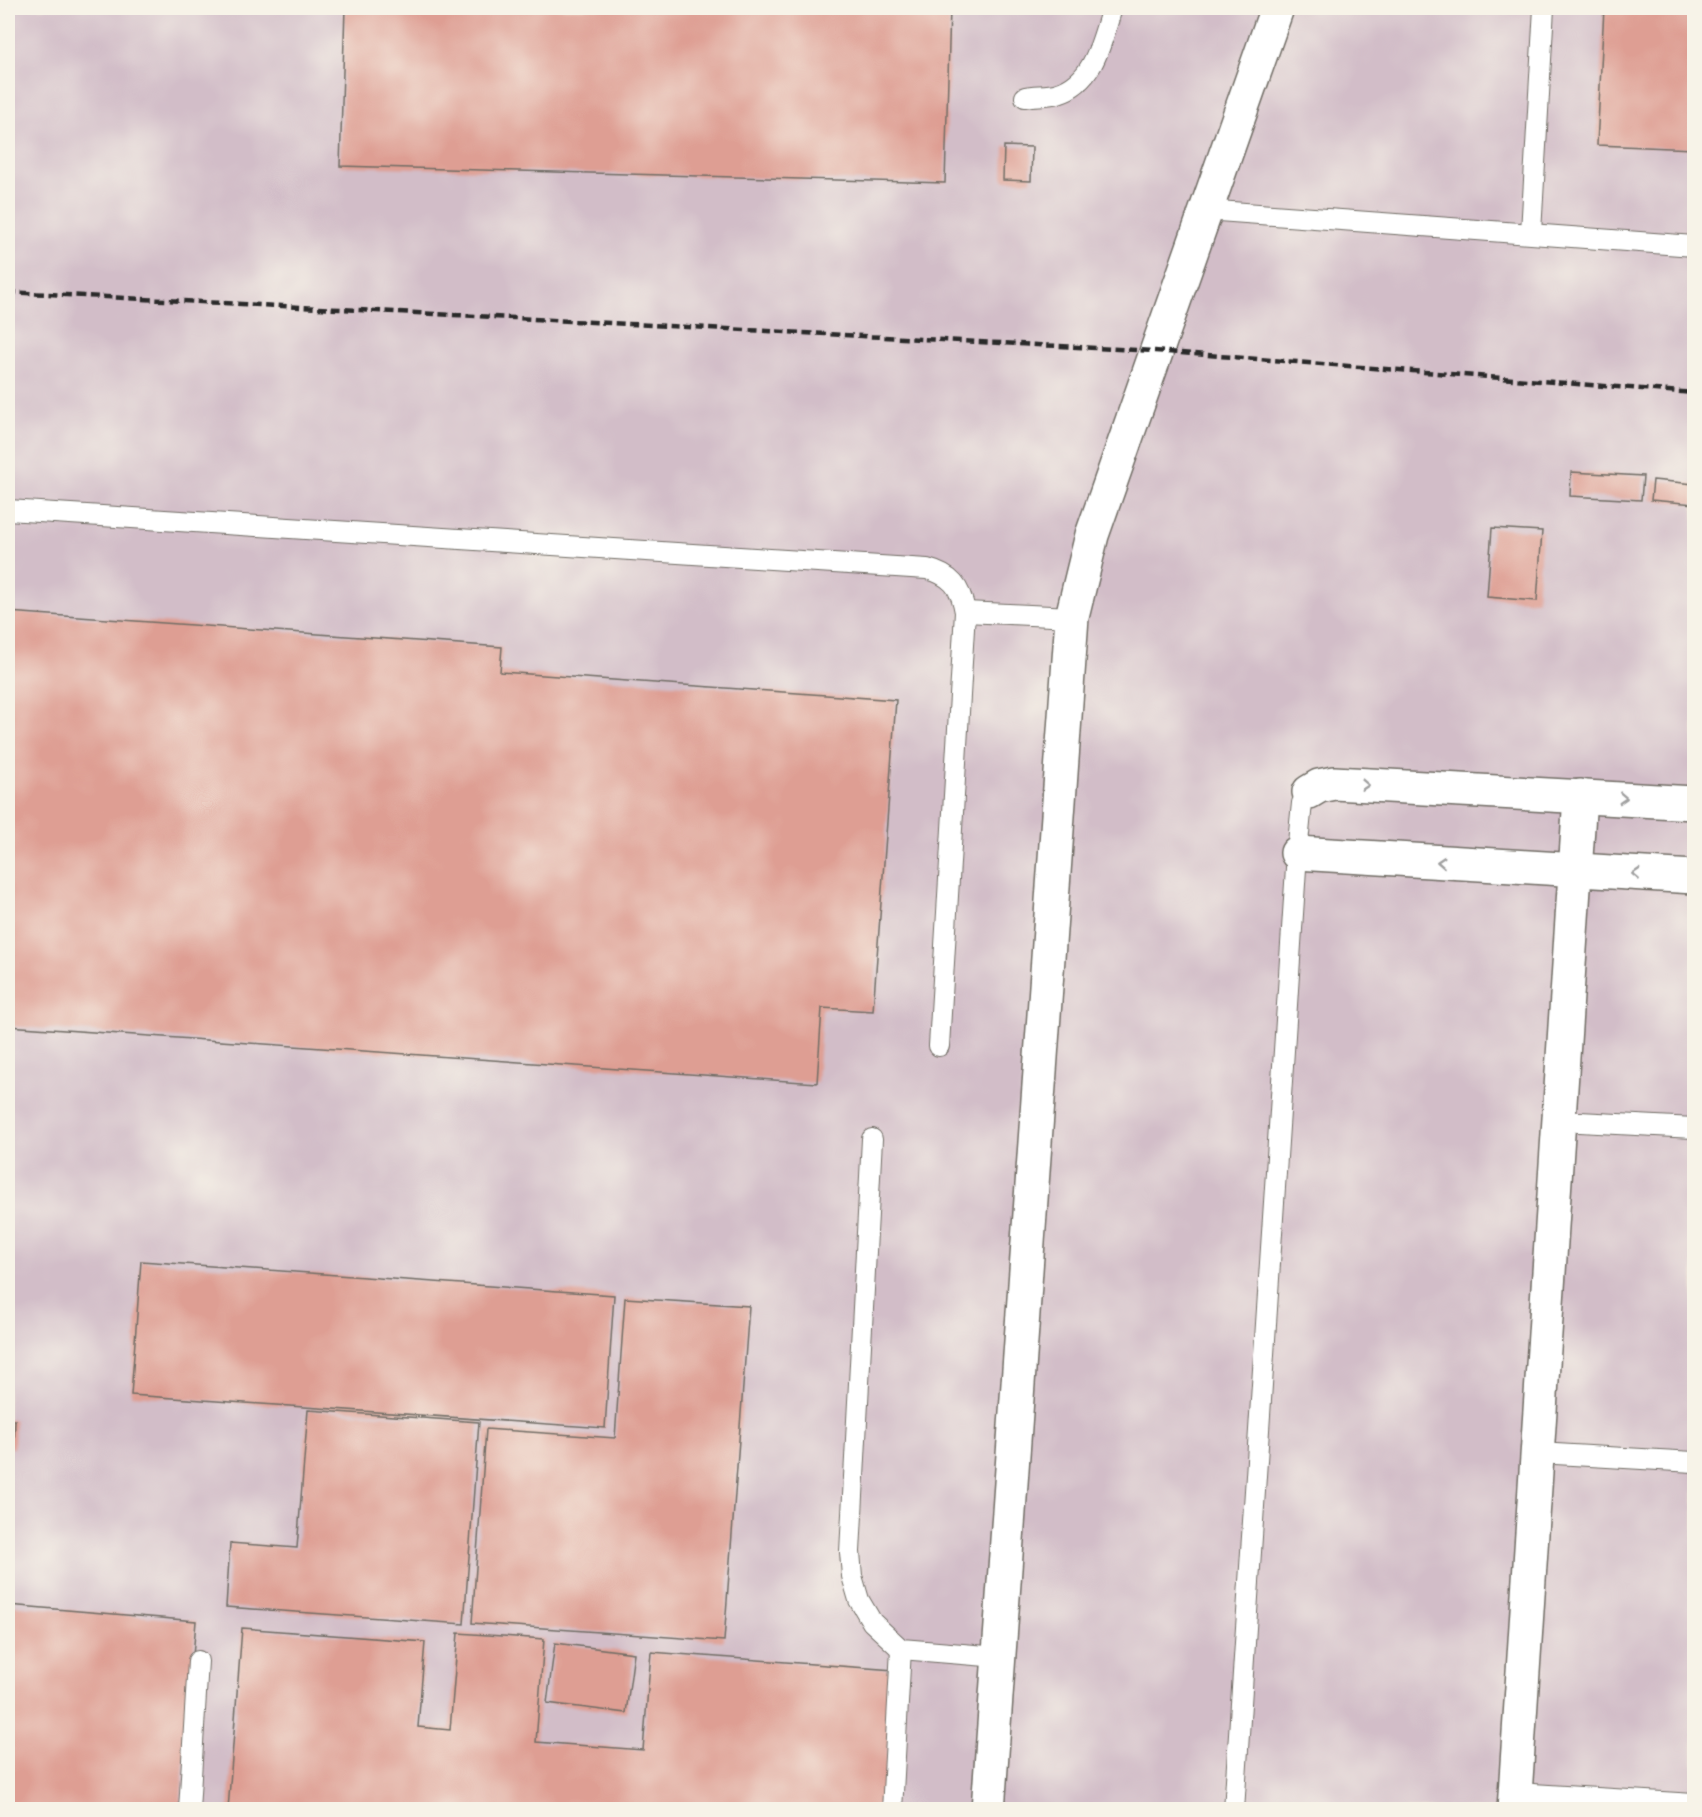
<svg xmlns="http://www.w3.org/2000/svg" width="1702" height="1817" font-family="'Balsamiq Sans',sans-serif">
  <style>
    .industrial { fill: #d2bdc8 }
    .building { fill: #de9e93 }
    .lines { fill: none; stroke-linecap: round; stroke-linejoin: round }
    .service-casing { stroke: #716d65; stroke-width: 22 }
    .minor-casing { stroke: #716d65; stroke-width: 36 }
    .service { stroke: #fff; stroke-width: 20 }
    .minor { stroke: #fff; stroke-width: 33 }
    .rail { stroke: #2b2b2b; stroke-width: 4.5; stroke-dasharray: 9 4.5; stroke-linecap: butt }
    .oneway { stroke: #a0a0a0 }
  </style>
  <rect width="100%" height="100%" fill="#f7f3e8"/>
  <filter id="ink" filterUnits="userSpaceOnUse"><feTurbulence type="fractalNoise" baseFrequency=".0167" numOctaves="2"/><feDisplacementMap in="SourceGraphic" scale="12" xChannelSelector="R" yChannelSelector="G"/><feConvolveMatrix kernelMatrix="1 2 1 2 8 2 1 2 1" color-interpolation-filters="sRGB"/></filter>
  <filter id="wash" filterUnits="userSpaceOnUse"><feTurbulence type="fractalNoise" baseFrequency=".008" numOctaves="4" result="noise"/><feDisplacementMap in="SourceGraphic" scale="24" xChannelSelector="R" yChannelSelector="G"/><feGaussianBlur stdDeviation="1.35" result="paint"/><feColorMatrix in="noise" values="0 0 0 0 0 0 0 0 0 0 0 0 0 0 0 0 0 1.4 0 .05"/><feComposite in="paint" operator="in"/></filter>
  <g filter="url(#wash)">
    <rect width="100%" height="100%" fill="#f3e7d0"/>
    <!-- industrial -->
    <polygon class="industrial" points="8,8 1694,8 1694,1809 8,1810"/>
    <g id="blocks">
      <!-- building -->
      <g class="building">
        <polygon points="345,8 950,8 945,183 340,166"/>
        <polygon points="1604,8 1694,8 1694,149 1597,145"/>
        <polygon points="1004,146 1032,147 1031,181 1003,180"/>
        <polygon points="1571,472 1643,476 1641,500 1570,496"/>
        <polygon points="1653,480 1694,484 1694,504 1651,500"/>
        <polygon points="1492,528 1542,531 1537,601 1487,597"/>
        <polygon points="8,612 502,647 500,672 896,700 873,1011 822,1008 817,1083 8,1026"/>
        <polygon points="141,1261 614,1295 605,1428 131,1395"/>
        <polygon points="625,1298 749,1306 724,1641 472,1623 486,1429 615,1438"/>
        <polygon points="308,1410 479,1422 464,1624 226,1607 230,1543 297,1548"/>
        <polygon points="8,1420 15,1420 14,1448 8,1448"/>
        <polygon points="8,1605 196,1621 180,1810 8,1810"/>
        <polygon points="242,1628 425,1642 418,1727 450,1730 458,1633 544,1639 536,1742 643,1750 651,1652 894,1670 883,1810 228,1810"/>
        <polygon points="555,1643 634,1653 626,1713 547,1703"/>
      </g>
    </g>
  </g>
  <g filter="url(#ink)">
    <use href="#blocks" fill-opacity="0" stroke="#716d65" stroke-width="1.5"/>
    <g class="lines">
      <defs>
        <g id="service">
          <path d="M1025 97C1035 95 1048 96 1058 93 1095 82 1102 39 1112 8"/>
          <polyline points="1205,210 1694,246"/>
          <polyline points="1531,232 1544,8"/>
          <path d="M8 510 927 569C951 575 961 587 965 612L939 1046"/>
          <polyline points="965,612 1072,617"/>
          <polyline points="1560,1121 1694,1128"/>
          <polyline points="872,1139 850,1552 852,1576 859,1600 872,1622 901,1649 999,1657"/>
          <polyline points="1538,1453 1694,1462"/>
          <polyline points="1516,1793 1694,1804"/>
          <polyline points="189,1810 198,1661"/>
          <polyline points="892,1810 901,1649"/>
          <polyline points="1234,1810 1297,853 1302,803 1309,792"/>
        </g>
        <g id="minor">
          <polyline points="1309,792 1319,786 1334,783 1694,803"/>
          <polyline points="1297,853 1694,877"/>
          <polyline points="988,1810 1072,617 1092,535 1277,8"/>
          <polyline points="1514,1810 1580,796"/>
        </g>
      </defs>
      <!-- service casing -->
      <use href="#service" class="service-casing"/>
      <!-- minor casing -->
      <use href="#minor" class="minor-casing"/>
      <!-- service -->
      <use href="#service" class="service"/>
      <!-- minor -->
      <use href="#minor" class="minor"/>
      <!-- rail -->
      <polyline class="rail" points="8,292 1155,351 1694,393"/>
    </g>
    <!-- one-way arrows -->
    <defs><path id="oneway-chevron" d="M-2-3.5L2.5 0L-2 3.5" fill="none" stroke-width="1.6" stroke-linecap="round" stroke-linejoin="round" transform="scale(1.5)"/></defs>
    <g class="oneway">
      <use href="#oneway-chevron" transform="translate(1365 785) rotate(3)"/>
      <use href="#oneway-chevron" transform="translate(1623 798) rotate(3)"/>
      <use href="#oneway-chevron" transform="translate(1441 862) rotate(-176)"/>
      <use href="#oneway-chevron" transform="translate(1636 874) rotate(-177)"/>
    </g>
  </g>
  <!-- margin -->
  <rect width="1702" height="1817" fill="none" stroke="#f7f3e8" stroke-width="30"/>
</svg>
